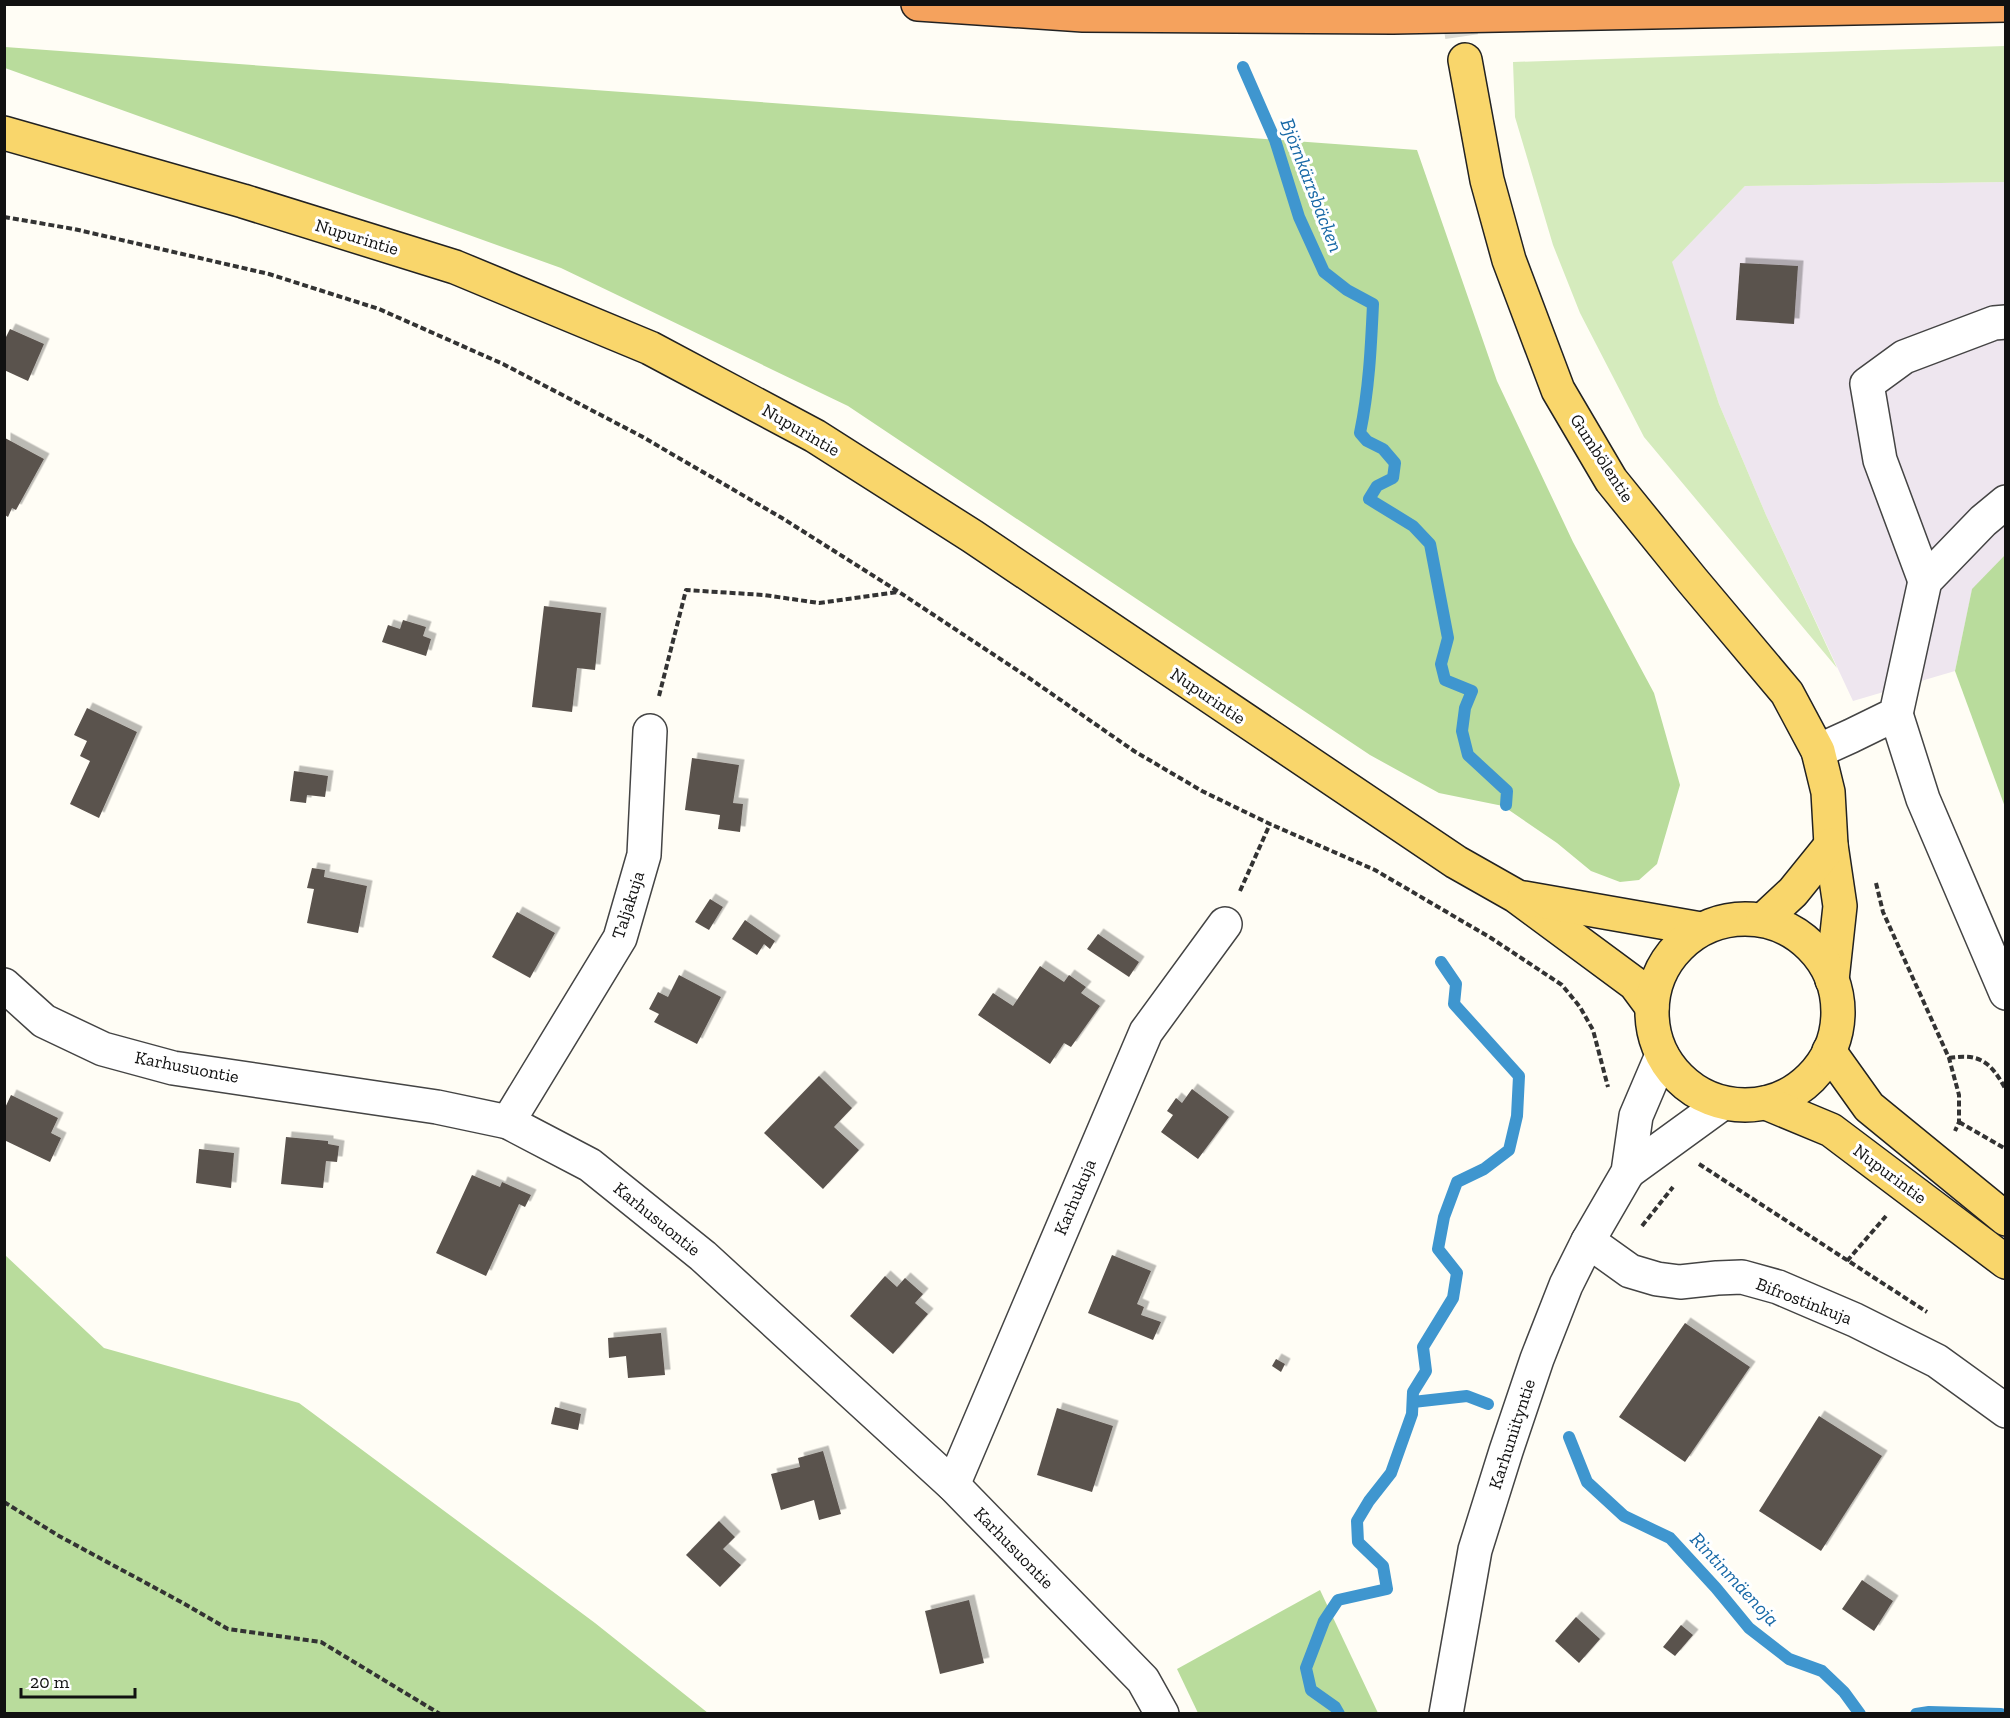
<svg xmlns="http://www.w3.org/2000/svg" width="2010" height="1718" font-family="'Zilla Slab',serif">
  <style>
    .industrial { fill: #eee6ef }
    .green { fill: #d5ebbd }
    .forest { fill: #b9dc9c }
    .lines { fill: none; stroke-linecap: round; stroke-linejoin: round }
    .stream { stroke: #3f96cf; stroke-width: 12 }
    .building { fill: #5a524d; filter: url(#shadow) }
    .major-tunnel { stroke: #dbdad3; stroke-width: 33; stroke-dasharray: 33 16; stroke-linecap: butt }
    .minor-casing { stroke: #444; stroke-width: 36 }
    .major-casing { stroke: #222; stroke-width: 36 }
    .highway-casing { stroke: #222; stroke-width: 36 }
    .path { stroke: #333; stroke-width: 4; stroke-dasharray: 6 3; stroke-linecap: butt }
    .minor { stroke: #fff; stroke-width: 33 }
    .major { stroke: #f9d66b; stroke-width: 33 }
    .highway { stroke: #f5a25d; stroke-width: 33 }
    .labels { text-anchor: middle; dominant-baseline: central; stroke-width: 6; stroke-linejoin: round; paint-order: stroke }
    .street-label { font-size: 18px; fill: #111; stroke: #fff }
    .water-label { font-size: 20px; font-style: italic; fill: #1768a6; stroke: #fff }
  </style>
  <defs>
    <filter id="shadow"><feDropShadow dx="5.5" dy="-5.5" stdDeviation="0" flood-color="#0004"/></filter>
  </defs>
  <rect width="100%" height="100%" fill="#fffdf5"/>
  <!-- industrial -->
  <polygon class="industrial" points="2005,182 2005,555 1972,590 1955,671 1853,701 1766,515 1719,404 1671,262 1745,186"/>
  <!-- green -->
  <polygon class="green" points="2005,46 2005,182 1745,186 1672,262 1719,404 1766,515 1837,668 1644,437 1580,313 1553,245 1515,117 1513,62"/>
  <!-- forest -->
  <g class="forest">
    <polygon points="5,47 1417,150 1497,381 1573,542 1654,693 1680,785 1657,864 1639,880 1620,882 1591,871 1557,843 1503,806 1439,793 1370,755 848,406 561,268 5,68"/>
    <polygon points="2005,555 2005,807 1955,671 1972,589"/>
    <polygon points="5,1255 104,1348 299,1403 595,1623 708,1713 5,1713"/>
    <polygon points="1320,1590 1378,1713 1198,1713 1177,1669"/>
  </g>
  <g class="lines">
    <!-- stream -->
    <g class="stream">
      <path d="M1243 67 1275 140 1299 217 1324 272 1347 290 1373 304C1371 347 1369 390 1360 433L1367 441 1383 449 1395 463 1393 478 1377 486 1369 499 1413 526 1430 544 1448 638 1441 664 1445 680 1472 691 1465 708 1462 731 1468 755 1507 791 1506 805"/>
      <polyline points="1413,1402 1467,1396 1488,1404"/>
      <polyline points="1569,1437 1587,1482 1624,1516 1670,1538 1716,1588 1749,1628 1789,1659 1822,1671 1844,1692 1860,1714"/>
      <polyline points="1339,1714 1335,1707 1311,1690 1306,1668 1324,1621 1338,1600 1387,1589 1383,1566 1358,1542 1357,1521 1369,1501 1391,1473 1412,1414 1413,1392 1426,1371 1423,1347 1453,1298 1457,1273 1438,1249 1444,1217 1457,1182 1484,1169 1509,1150 1517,1116 1519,1076 1454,1004 1456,984 1441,962"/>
      <polyline points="1916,1714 1929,1712 2001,1714"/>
    </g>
  </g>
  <!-- building -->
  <g class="building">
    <polygon points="1740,263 1798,266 1794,324 1736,320"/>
    <polygon points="10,329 44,344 28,381 4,370 4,341"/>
    <polygon points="5,438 44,459 16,510 12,508 8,517 5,515"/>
    <polygon points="544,606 601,613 595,670 577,668 572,712 532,707"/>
    <polygon points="403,620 426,627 423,636 431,639 426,656 382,642 388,625 400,629"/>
    <polygon points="87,708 137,732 99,818 70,804 90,761 80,756 87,741 74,735"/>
    <polygon points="692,758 739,765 733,803 743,804 740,832 718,829 720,815 685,810"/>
    <polygon points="294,771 328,776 325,797 307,795 306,803 290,801"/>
    <polygon points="312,868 325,870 324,877 367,886 358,933 307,923 314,889 307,888"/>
    <polygon points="710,899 723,907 709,930 695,922"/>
    <polygon points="517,912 555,933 530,978 492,957"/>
    <polygon points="745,920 775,941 770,949 764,944 757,955 732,939"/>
    <polygon points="1098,934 1139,962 1129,977 1087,949"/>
    <polygon points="1040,966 1064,982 1069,975 1086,987 1081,993 1100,1006 1071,1047 1064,1043 1050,1064 978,1015 993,993 1013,1006"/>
    <polygon points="679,975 721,997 697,1044 654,1022 659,1014 649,1009 658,992 668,997"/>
    <polygon points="819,1076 852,1108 834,1127 859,1150 823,1189 764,1133"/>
    <polygon points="1192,1089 1229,1117 1198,1159 1161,1132 1173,1115 1167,1111 1176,1098 1182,1103"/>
    <polygon points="11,1095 58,1118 51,1133 61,1138 50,1162 4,1140 4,1110"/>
    <polygon points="286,1137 328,1141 328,1144 339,1146 337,1162 326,1161 323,1188 281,1184"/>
    <polygon points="199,1149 234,1153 231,1188 196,1183"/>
    <polygon points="472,1175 500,1187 502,1182 531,1195 525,1207 519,1204 486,1276 436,1253"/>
    <polygon points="1112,1255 1151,1271 1137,1304 1144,1307 1141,1315 1161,1322 1153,1340 1088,1313"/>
    <polygon points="885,1276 897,1287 905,1278 923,1294 915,1303 928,1314 893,1354 850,1316"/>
    <polygon points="1685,1323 1750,1367 1685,1462 1619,1417"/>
    <polygon points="661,1333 665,1375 628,1378 626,1356 609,1358 608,1338"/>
    <polygon points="1276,1359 1285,1364 1281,1372 1272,1366"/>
    <polygon points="555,1407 581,1414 578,1430 551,1424"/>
    <polygon points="1057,1408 1113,1426 1092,1492 1037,1475"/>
    <polygon points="1819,1416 1882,1456 1821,1551 1759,1511"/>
    <polygon points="823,1451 841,1514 819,1520 814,1500 781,1510 771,1474 800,1467 798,1458"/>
    <polygon points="719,1521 735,1537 723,1549 741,1565 720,1587 686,1555"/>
    <polygon points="1862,1580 1893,1601 1874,1631 1842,1609"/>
    <polygon points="969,1600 984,1663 940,1674 925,1611"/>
    <polygon points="1576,1617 1600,1639 1579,1663 1555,1641"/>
    <polygon points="1681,1625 1693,1635 1675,1656 1663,1647"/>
  </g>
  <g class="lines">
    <!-- major-tunnel -->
    <polyline class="major-tunnel" points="1457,4 1465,60"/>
    <defs>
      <g id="minor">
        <polyline points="1925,581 1880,460 1867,384 1904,357 1994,323 2006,322"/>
        <polyline points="1896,714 1923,799 2006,993"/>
        <polyline points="1818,751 1851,736 1896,714 1925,581 1983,521 2006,502"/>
        <polyline points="4,985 44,1021 103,1049 173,1068 437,1107 508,1122 590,1165 703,1256 953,1485 1143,1680 1162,1714"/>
        <polyline points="508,1122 620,938 644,855 650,731"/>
        <polyline points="1628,1172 1723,1103"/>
        <polyline points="1588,1241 1630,1271 1657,1279 1680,1282 1717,1278 1742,1277 1778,1287 1855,1320 1937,1361 2006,1411"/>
        <polyline points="953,1485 1146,1032 1225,924"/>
        <polyline points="1446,1714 1475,1550 1506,1451 1537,1359 1566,1285 1588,1241 1628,1172 1636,1116 1662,1055"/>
      </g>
      <g id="major">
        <polyline points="1465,60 1487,180 1509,260 1558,390 1611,480 1692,580 1787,693 1818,751 1828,792 1831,845 1840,906 1832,980"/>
        <polyline points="4,133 243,201 455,267 650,348 815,436 972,536 1456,862 1516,896 1635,984 1652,1007"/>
        <polyline points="1524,898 1701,929"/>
        <circle cx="1745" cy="1012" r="93"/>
        <polyline points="1763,920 1793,892 1831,845"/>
        <polyline points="1829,1051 1869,1107 2006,1219"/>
        <polyline points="1766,1103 1831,1130 2006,1262"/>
      </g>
      <polyline id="highway" points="918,4 1083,15 1393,17 2006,5"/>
    </defs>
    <!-- minor casing -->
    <use href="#minor" class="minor-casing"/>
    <!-- major casing -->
    <use href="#major" class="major-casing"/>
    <!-- highway casing -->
    <use href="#highway" class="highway-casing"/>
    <!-- path -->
    <g class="path">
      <polyline points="4,217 74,229 269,274 379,309 503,364 641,436 782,518 899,592 1029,678 1134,751 1202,791 1270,824 1375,870 1491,938 1562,985 1580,1007 1593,1030 1608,1087"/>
      <polyline points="659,696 686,590 764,595 819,603 898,592"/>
      <polyline points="1876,883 1883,912 1949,1058 1959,1095 1959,1122 1955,1131"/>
      <polyline points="1240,891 1270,824"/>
      <path d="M1949 1058C1980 1053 1991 1062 2006 1090"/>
      <polyline points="1959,1122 2006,1149"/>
      <polyline points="1699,1164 1927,1312"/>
      <polyline points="1642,1226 1673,1187"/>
      <polyline points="1847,1261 1886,1216"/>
      <polyline points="4,1502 59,1536 183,1603 228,1629 321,1642 440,1714"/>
    </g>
    <!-- minor -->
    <use href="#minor" class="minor"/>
    <!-- major -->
    <use href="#major" class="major"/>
    <!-- highway -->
    <use href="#highway" class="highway"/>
  </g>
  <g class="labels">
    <!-- street labels -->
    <g class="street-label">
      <text transform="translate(357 237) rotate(17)">Nupurintie</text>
      <text transform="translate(801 430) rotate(30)">Nupurintie</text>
      <text transform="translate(1602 458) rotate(57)">Gumbölentie</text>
      <text transform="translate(1208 696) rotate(34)">Nupurintie</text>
      <text transform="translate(628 905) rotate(-72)">Taljakuja</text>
      <text transform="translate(187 1067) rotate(11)">Karhusuontie</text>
      <text transform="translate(1890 1174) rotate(37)">Nupurintie</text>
      <text transform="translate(1075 1197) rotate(-67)">Karhukuja</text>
      <text transform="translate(657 1219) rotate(39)">Karhusuontie</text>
      <text transform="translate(1804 1301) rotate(21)">Bifrostinkuja</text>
      <text transform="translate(1512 1434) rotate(-72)">Karhuniityntie</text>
      <text transform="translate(1014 1548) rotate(46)">Karhusuontie</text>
    </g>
    <!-- water labels -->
    <g class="water-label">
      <text transform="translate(1312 185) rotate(69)">Björnkärrsbäcken</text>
      <text transform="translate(1735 1579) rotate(47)">Rintinmäenoja</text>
    </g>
  </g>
  <!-- border -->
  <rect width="2010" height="1718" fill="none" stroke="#111111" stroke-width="12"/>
  <!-- scale -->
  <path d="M21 1688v9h114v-9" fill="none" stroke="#111111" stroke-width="3"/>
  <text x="30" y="1688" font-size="18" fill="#111111" stroke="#ffffff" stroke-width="4.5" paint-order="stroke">20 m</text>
</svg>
